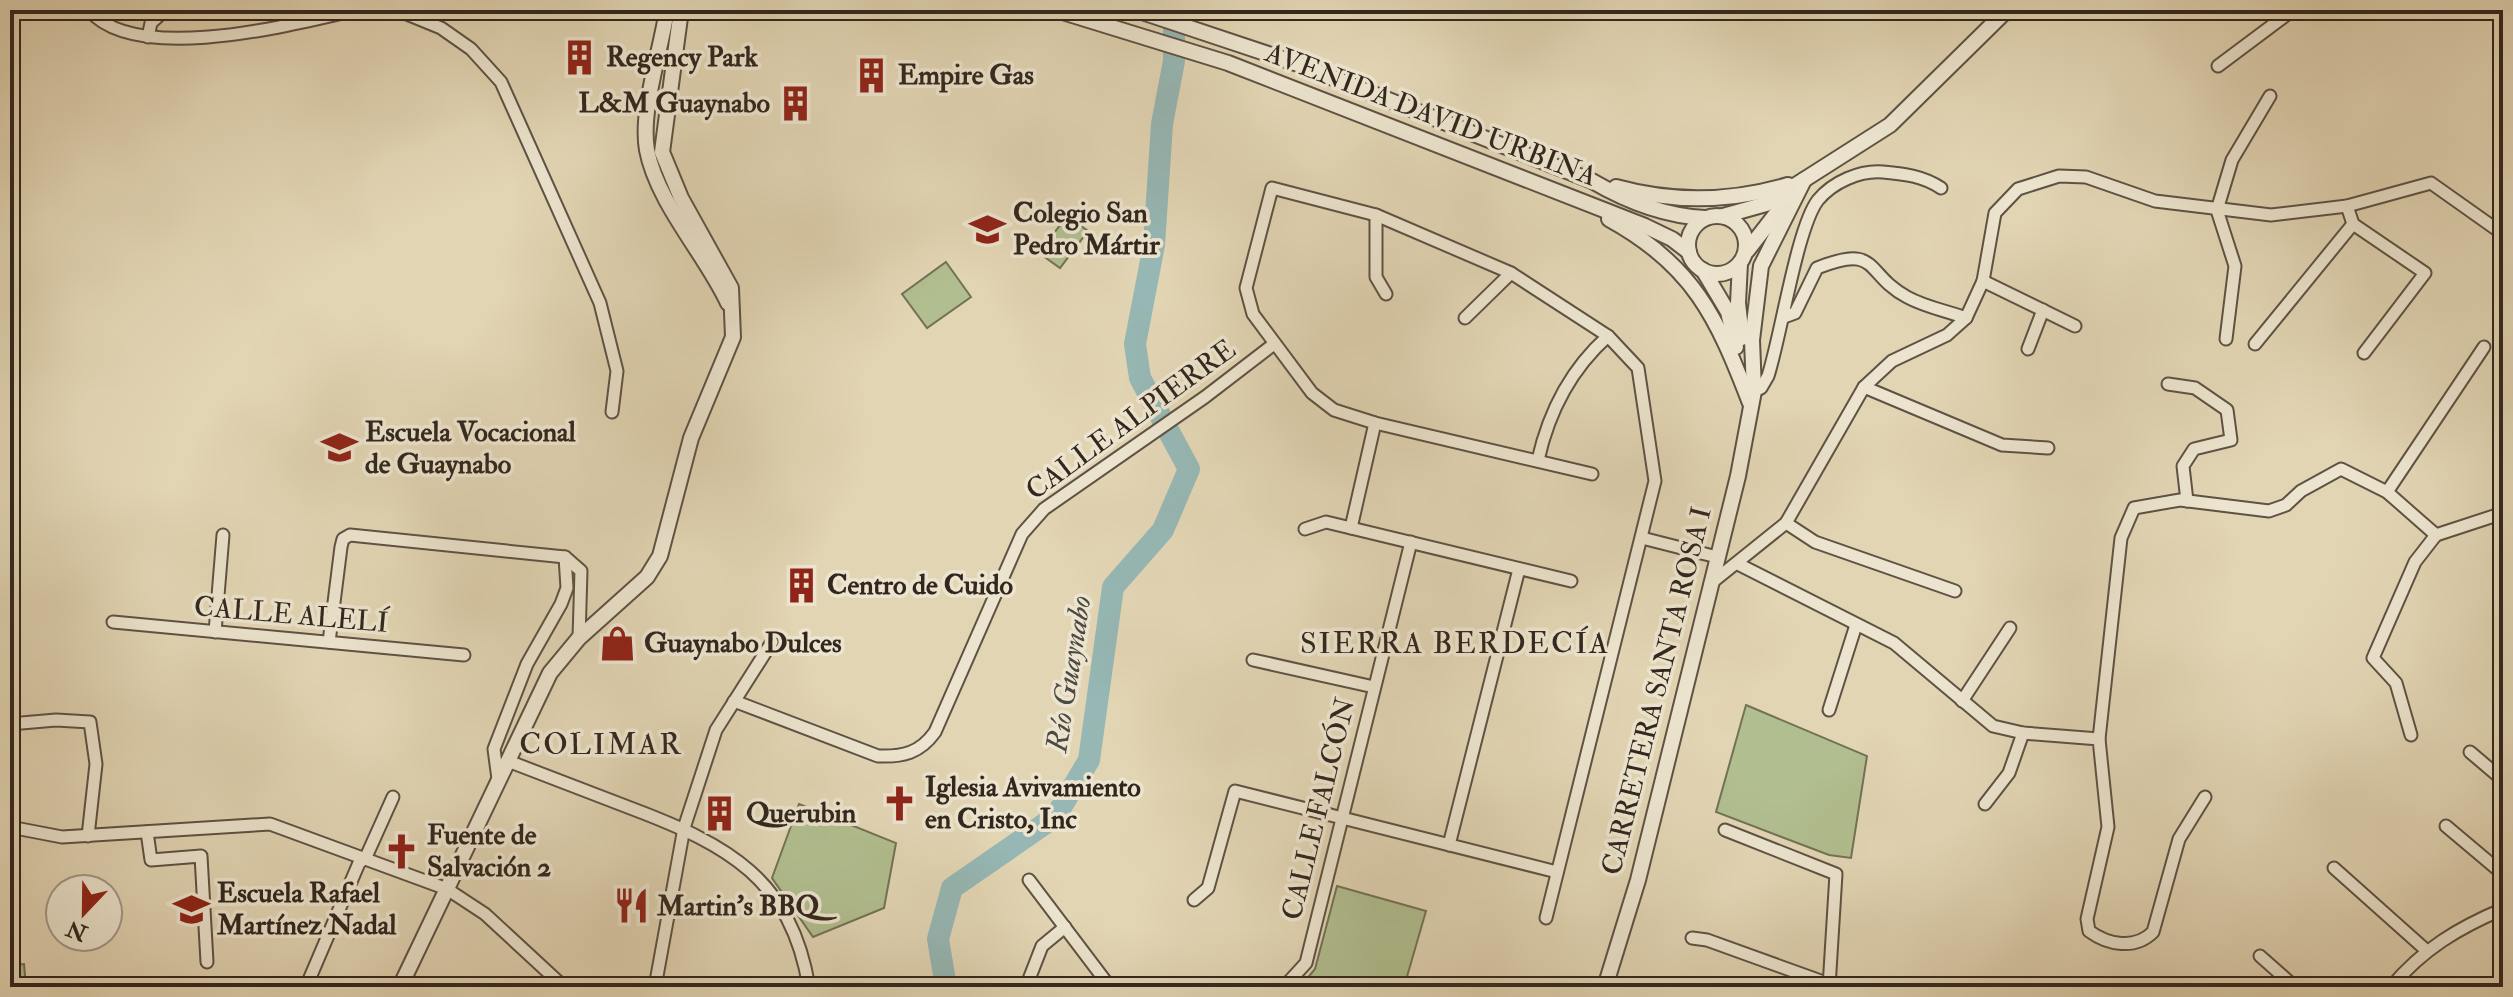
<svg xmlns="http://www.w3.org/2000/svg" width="2513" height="997" font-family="'IM FELL Double Pica',serif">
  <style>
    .green { fill: #b1be8f; stroke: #727256; stroke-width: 2 }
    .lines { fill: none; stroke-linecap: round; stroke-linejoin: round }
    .river { stroke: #96b7b4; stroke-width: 22 }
    .minor-casing { stroke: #5e5244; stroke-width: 15 }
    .tertiary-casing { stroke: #5e5244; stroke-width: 18 }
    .minor { stroke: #ece4ce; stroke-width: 11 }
    .tertiary { stroke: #ece4ce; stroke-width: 14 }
    .labels { text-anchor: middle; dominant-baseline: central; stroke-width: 7; stroke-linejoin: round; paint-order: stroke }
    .poi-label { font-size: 28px; font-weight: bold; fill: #32271e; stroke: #ece4ce; text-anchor: start }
    .street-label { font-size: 28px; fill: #32271e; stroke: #ece4ce }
    .neighbourhood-label { font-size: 30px; letter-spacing: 2px; fill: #32271e; stroke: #ece4ce }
    .water-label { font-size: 30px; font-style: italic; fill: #4b4b44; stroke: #ece4ce }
  </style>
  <rect width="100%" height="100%" fill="#e2d5b4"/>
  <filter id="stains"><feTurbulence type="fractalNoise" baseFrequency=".0025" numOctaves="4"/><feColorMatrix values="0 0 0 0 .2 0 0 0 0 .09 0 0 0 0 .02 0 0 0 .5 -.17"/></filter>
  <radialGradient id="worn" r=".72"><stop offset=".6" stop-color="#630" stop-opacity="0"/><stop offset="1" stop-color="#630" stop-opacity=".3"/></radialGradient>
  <!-- green -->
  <g class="green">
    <polygon points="1067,216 1088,231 1060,268 1039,253"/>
    <polygon points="946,262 971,297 927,328 902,294"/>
    <polygon points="1746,705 1867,756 1851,858 1829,855 1716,812"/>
    <polygon points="799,804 896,843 884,908 813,937 772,878"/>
    <polygon points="1337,886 1426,911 1404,987 1300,987 1315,969"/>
    <polygon points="24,964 26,987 10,987 10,965"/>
  </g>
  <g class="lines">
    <!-- river -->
    <polyline class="river" points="946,987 938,939 952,888 1056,816 1089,760 1113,587 1163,530 1189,469 1140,378 1135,344 1154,245 1162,124 1174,61 1174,10"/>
    <defs>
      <g id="minor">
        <path d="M89 10C136 66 294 24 356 10"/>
        <polyline points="397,10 441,28 471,49 501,82 600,303 617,371 612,412"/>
        <polyline points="148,37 151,23 165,10"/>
        <polyline points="2218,66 2293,10"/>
        <polyline points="2347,206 2353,224 2425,273 2364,353"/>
        <polyline points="1376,215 1376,277 1386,294"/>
        <polyline points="1983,281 2075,326"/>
        <path d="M1784 317 1795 313 1817 268C1880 243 1864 274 1907 297 1925 307 1947 311 1966 318"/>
        <polyline points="1465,318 1511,273"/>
        <polyline points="2226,339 2235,266 2217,210 2232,160 2270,96"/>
        <polyline points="2255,344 2353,224"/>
        <polyline points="2028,349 2043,310"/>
        <polyline points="2168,384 2195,388 2227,410 2231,440 2194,449 2183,466 2187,501"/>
        <polyline points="1864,387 2002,445 2048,448"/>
        <path d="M1754 391 1761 388 1768 376C1781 336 1797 227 1818 200 1833 182 1860 170 1883 172 1905 174 1923 176 1941 188"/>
        <polyline points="2502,443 2503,441"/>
        <path d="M1538 460C1549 411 1571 369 1608 336"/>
        <polyline points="2387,492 2484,347"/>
        <polyline points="1786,523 1815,542 1955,591"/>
        <polyline points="1351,528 1375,423"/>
        <polyline points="1305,529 1326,522 1571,581"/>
        <polyline points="1642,538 1717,557"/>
        <path d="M1738 564 1894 643 1993 726 2023 733 2099 739 2108 827 2087 919 2089 931C2108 945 2135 950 2153 932L2179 839 2205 797"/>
        <polyline points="1710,584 1786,523 1864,387 1892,361 1947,335 1966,318 1983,281 1995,213 2018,189 2059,176 2086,177 2155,201 2271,215 2347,206 2431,183 2503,234"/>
        <polyline points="113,622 464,655"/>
        <polyline points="215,632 223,535"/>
        <polyline points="329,642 341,547 343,539 350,535 565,557 581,571 579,638"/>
        <polyline points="1253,660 1374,687"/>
        <path d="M734 701 878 756C903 757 920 753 935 732L1022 534 1044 509 1205 397 1274 344"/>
        <polyline points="1962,701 2010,628"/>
        <polyline points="1829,710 1856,625"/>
        <polyline points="10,724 56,720 90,722 96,764 88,836"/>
        <polyline points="2411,735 2396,683 2373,658 2415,562 2436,535"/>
        <polyline points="2099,739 2121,538 2134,508 2180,500 2269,511 2286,505 2301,491 2341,469 2387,492 2436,535 2503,513"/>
        <polyline points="2470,752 2503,780"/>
        <path d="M508 761C549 777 591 793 633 809 728 845 791 879 809 987"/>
        <polyline points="498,779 494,749 527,664 561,604 567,588 565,557"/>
        <polyline points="1985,804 2009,773 2023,733"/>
        <polyline points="2446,826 2503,874"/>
        <polyline points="10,827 62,837 270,824 447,889 485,914 564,987"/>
        <polyline points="1725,830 1836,874 1829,987"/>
        <polyline points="147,832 151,860 201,856 207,962"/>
        <polyline points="1449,845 1519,569"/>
        <polyline points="2334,868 2427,951"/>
        <polyline points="1029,880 1110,987"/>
        <polyline points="1194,900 1208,888 1235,791 1557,872"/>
        <polyline points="1546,918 1655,481 1638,368 1608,336 1511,273 1376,215 1272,188 1246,288 1253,314 1312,393 1334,410 1375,423 1592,474"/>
        <polyline points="1692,938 1707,940 1829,984"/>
        <polyline points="2260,956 2295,987"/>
        <polyline points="1607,981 1622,987"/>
        <polyline points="306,987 359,863 366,857 393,797"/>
        <polyline points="655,987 684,828 716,730 772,642"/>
        <polyline points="1026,987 1042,946 1065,927"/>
        <polyline points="1284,987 1306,963 1411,542"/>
        <path d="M2391 987C2423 949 2458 928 2503 909"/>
      </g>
      <g id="tertiary">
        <path d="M667 10C661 50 640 111 647 150 657 203 706 255 728 303"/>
        <polyline points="1056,10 1228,63 1645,226 1672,239 1689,252"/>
        <path d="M1136 10 1298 64 1592 181C1628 202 1664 216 1705 218"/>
        <path d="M1616 187C1674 203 1730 202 1788 185"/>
        <circle cx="1717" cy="245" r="29"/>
        <polyline points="1723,216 1766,204 1890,125 2007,10"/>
        <path d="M1609 219C1693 265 1717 317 1750 403"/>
        <polyline points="1747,251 1786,201"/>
        <polyline points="1740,263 1738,303 1742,338"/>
        <polyline points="1703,270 1728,312 1736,347"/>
        <polyline points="400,987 550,673 579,638 647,577 660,556 691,438 733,337 731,288 681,198 662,152 681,10"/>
        <polyline points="1605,987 1638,880 1738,476 1754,391 1752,340 1761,266 1804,180"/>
      </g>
    </defs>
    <!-- minor casing -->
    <use href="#minor" class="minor-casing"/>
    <!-- tertiary casing -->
    <use href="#tertiary" class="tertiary-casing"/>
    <!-- minor -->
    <use href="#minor" class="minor"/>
    <!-- tertiary -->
    <use href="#tertiary" class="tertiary"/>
  </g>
  <!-- icons -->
  <defs>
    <symbol id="building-bare" viewBox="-9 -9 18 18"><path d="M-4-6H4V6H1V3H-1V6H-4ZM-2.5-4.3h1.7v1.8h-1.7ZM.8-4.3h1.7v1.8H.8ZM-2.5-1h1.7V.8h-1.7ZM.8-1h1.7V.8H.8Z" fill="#8f2418" stroke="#ece4ce" stroke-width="2.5" paint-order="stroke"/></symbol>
    <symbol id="university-bare" viewBox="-9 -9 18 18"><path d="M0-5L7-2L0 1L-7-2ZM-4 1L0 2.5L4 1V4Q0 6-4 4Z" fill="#8f2418" stroke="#ece4ce" stroke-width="2.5" paint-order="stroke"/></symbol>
    <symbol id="school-bare" viewBox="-9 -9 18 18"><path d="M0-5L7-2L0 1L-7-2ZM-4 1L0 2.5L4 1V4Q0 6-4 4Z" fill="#8f2418" stroke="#ece4ce" stroke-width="2.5" paint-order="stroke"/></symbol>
    <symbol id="shop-bare" viewBox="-9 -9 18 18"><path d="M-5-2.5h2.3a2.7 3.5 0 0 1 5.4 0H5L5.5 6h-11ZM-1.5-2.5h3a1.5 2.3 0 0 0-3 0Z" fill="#8f2418" stroke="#ece4ce" stroke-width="2.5" paint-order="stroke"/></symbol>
    <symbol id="church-bare" viewBox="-9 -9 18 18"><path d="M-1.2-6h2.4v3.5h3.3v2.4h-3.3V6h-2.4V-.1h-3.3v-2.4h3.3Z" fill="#8f2418" stroke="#ece4ce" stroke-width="2.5" paint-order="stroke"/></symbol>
    <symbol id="restaurant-bare" viewBox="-9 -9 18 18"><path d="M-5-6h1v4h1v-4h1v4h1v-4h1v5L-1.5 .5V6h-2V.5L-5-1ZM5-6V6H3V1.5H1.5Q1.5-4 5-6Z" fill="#8f2418" stroke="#ece4ce" stroke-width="2.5" paint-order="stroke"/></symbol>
  </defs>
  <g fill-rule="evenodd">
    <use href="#building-bare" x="554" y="32" width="51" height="51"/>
    <use href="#building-bare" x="846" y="50" width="51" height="51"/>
    <use href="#building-bare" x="770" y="78" width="51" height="51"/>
    <use href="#university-bare" x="962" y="204" width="51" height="51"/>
    <use href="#school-bare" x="314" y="422" width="51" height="51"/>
    <use href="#building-bare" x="776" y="560" width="51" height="51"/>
    <use href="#shop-bare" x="592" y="618" width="51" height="51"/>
    <use href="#church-bare" x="874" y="778" width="51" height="51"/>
    <use href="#building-bare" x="694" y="788" width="51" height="51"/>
    <use href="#church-bare" x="376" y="826" width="51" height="51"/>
    <use href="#restaurant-bare" x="606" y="880" width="51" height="51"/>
    <use href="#school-bare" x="166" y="884" width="51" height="51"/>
  </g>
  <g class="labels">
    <!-- poi labels -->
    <g class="poi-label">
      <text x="606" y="57">Regency Park</text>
      <text x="898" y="75">Empire Gas</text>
      <text x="770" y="103" text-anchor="end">L&amp;M Guaynabo</text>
      <text x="1013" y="213">Colegio San<tspan x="1013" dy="32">Pedro Mártir</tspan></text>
      <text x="365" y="432">Escuela Vocacional<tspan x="365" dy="32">de Guaynabo</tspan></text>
      <text x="827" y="585">Centro de Cuido</text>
      <text x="644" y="643">Guaynabo Dulces</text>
      <text x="925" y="787">Iglesia Avivamiento<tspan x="925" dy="32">en Cristo, Inc</tspan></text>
      <text x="746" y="813">Querubin</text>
      <text x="427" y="835">Fuente de<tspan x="427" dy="32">Salvación 2</tspan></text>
      <text x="217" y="893">Escuela Rafael<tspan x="217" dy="32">Martínez Nadal</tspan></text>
      <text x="657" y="906">Martin's BBQ</text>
    </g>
    <!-- street labels -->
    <g class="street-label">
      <text transform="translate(1431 115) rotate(21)">AVENIDA DAVID URBINA</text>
      <text transform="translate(1131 420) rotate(-36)">CALLE ALPIERRE</text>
      <text transform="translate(291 615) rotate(5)">CALLE ALELÍ</text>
      <text transform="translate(1657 691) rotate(-76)">CARRETERA SANTA ROSA I</text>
      <text transform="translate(1319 809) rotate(-76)">CALLE FALCÓN</text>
    </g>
    <!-- neighbourhood labels -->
    <g class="neighbourhood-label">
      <text x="1455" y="643">SIERRA BERDECÍA</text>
      <text x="601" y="744">COLIMAR</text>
    </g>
    <!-- water labels -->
    <g class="water-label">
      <text transform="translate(1069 674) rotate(-81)">Río Guaynabo</text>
    </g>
  </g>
  <!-- margin -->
  <rect width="2513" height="997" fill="none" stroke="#e2d5b4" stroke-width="40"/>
  <rect x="12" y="12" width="2489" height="973" fill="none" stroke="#32271e" stroke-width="4"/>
  <rect x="20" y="20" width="2473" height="957" fill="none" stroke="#32271e" stroke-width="2"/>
  <!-- north arrow -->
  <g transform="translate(84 913) rotate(202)"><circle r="38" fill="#ece4ce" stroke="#a29888" stroke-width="2"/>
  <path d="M0-6L14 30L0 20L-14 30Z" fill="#8f2418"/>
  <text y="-12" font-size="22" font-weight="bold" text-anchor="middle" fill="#32271e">N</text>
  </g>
  <rect width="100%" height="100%" filter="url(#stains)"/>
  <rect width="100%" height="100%" fill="url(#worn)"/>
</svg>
